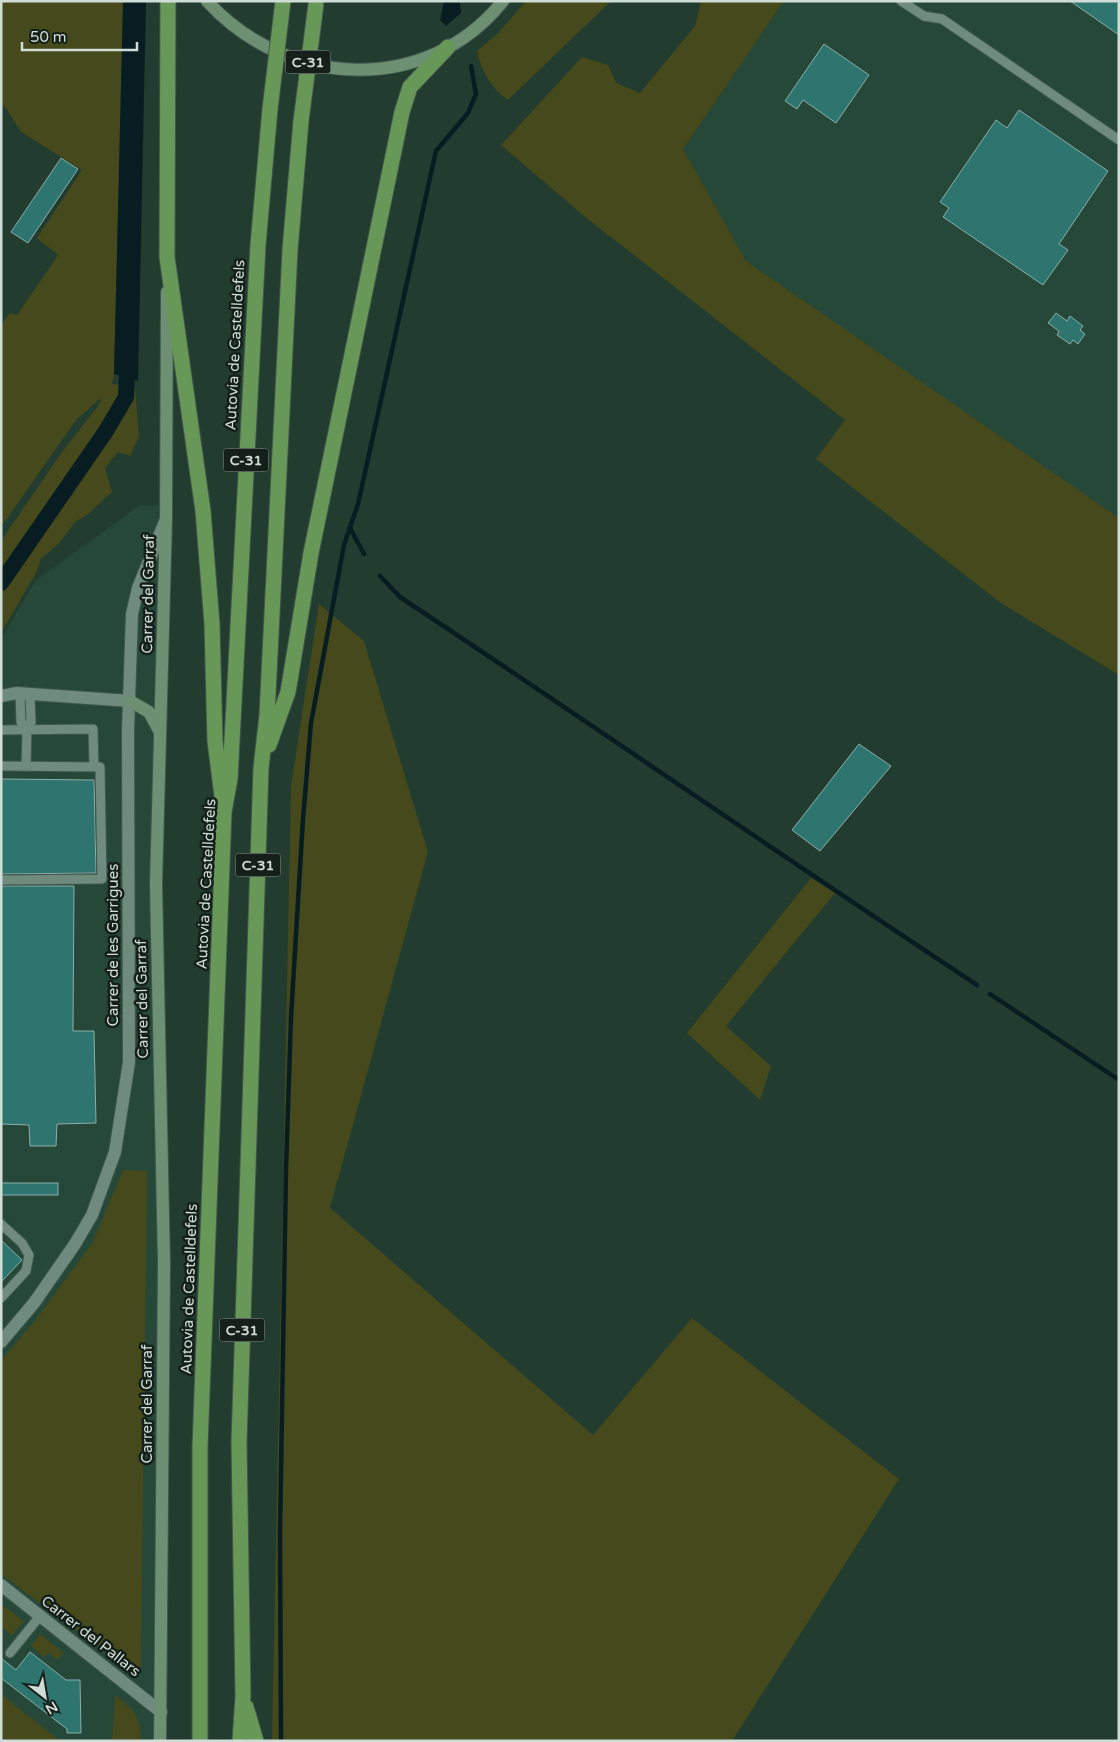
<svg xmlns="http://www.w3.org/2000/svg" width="1120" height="1742" font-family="'Varela Round',sans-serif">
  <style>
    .built { fill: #264839 }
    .green { fill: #45491b }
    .water { fill: #081d22 }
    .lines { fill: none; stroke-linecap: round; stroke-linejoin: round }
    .stream { stroke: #081d22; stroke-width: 4.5 }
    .canal { stroke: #081d22; stroke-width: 16 }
    .building { fill: #2f756f; stroke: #8caeaa }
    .service-casing { stroke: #40574d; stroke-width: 11 }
    .minor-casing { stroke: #40574d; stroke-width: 14 }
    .secondary-casing { stroke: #40574d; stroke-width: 14 }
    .motorway-casing { stroke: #40574d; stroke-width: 17 }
    .service { stroke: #6f8b7d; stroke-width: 9 }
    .minor { stroke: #6f8b7d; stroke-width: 12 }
    .secondary { stroke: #6d8f72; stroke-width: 12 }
    .motorway { stroke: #689858; stroke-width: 15 }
    .motorway-bridge-casing { stroke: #40574d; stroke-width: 17; stroke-linecap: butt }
    .motorway-bridge { stroke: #689858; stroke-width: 15 }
    .labels { text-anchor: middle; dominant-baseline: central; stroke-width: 5; stroke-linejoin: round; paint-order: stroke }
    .shield { fill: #15201a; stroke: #97a49e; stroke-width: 1 }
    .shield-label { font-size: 14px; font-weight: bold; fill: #cfddd6 }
    .street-label { font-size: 15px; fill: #cfddd6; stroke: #15201a }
  </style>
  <rect width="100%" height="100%" fill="#223c30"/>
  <!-- built -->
  <g class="built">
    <polygon points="784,1 1119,1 1119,520 746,261 683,149"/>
    <polygon points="166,505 162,734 160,1741 1,1741 1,639 36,580 139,506"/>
  </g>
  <!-- green -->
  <g class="green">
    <polygon points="1,1 124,1 114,374 112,384 135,387 139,437 130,456 118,452 105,468 112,492 87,515 75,522 60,542 41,559 36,573 1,633 1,541 62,452 98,406 102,397 76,420 1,527 1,325 10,313 17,315 58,255 37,238 82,170 21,132 6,108 1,105"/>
    <path d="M526 1H611L508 100C490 88 482 71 477 51L498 33Z"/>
    <polygon points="701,1 784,1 683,149 746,261 1119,518 1119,675 1001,603 816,459 845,420 584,216 501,145 582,57 608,65 616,83 640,93 695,26"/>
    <polygon points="319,604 364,641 428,852 330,1208 593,1435 692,1318 899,1479 732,1741 272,1741 291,786"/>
    <polygon points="811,878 835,893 726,1026 771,1066 760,1100 687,1033"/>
    <polygon points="123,1170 147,1171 141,1667 122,1664 1,1574 1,1360 34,1322 93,1242"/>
    <polygon points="1,1604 24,1621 12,1635 1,1627"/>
    <polygon points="40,1634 64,1653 57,1660 49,1653 44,1657 31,1646"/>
    <polygon points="1,1694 60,1741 1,1741"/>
    <path d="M115 1695C135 1710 140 1716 141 1741H112Z"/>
  </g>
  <!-- water -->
  <g class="water">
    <polygon points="123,1 146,1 138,381 114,374"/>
    <polygon points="444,1 460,1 461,13 446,26 440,20"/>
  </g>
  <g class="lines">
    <!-- stream -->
    <g class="stream">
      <polyline points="350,528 364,554"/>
      <path d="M380 576 400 597C593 725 783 857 977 985"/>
      <polyline points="990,994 1119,1080"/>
      <polyline points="281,1741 280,1532 286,1169 291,1017 303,819 311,723 344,545 358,504 436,151 468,113 476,94 471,66"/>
    </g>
    <!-- canal -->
    <polyline class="canal" points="1,583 106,431 126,397 128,356"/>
  </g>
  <!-- building -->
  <g class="building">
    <polygon points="1070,1 1119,1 1119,35"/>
    <polygon points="824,44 869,75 836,123 803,100 797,109 785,101"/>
    <polygon points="1019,110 1108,171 1059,244 1068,250 1043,285 943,217 949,208 940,202 996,120 1007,128"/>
    <polygon points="61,158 78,169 28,243 11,232"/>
    <polygon points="1056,313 1067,321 1070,316 1083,326 1080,330 1085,334 1078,344 1073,340 1070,344 1057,335 1059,331 1048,323"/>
    <polygon points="859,744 891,766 820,851 792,830"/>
    <polygon points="1,779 94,780 96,873 1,874"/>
    <polygon points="1,886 74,886 73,1031 94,1031 96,1123 57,1124 56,1146 30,1146 29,1125 1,1124"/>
    <rect x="1" y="1183" width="57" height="12"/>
    <polygon points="1,1240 22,1260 1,1282"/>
    <polygon points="30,1652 66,1680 80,1680 81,1733 67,1733 67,1729 1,1678 1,1658 16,1670"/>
  </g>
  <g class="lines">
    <defs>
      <g id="service">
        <polyline points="901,1 924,16 942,19 1119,140"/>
        <polyline points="20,694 21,722 27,729"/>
        <polyline points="1,730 93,729 94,766"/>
        <polyline points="1,766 100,767 102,879 1,880"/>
        <polyline points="26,766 27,729 31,723 30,694"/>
        <polyline points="1,1224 22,1243 29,1255 26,1271 1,1298"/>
        <polyline points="10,1653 40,1616"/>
      </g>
      <g id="minor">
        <polyline points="1,696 17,693 130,701"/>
        <polyline points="1,1342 34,1303 75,1244 92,1215 115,1152 129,1062 128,729 132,614 138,588 166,519"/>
        <polyline points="1,1585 161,1712"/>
      </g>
      <g id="secondary">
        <path d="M207 1C286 88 426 97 503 1"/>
        <polyline points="130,701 149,712 160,732"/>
        <polyline points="160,1741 164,1263 156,884 166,519 167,292"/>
      </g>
      <g id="motorway">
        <polyline points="168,1 167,257 203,511 212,624 215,741 222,796"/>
        <polyline points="269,745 288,692 311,553 402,112 410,87 448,47"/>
        <polyline points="246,1707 256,1741"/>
        <polyline points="200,1741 200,1446 224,812 230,779 258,245 270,109"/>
        <polyline points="240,1741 243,1696 239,1442 261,768 267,715 290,250 301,121"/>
      </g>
    </defs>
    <!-- service casing -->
    <use href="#service" class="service-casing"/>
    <!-- minor casing -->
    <use href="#minor" class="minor-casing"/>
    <!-- secondary casing -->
    <use href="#secondary" class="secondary-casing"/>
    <!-- motorway casing -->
    <use href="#motorway" class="motorway-casing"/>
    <!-- service -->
    <use href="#service" class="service"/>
    <!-- minor -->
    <use href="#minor" class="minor"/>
    <!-- secondary -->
    <use href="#secondary" class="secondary"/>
    <!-- motorway -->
    <use href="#motorway" class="motorway"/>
    <defs>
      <g id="motorway-bridge">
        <polyline points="270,109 283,1"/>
        <polyline points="301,121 316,4"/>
      </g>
    </defs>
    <!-- motorway-bridge casing -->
    <use href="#motorway-bridge" class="motorway-bridge-casing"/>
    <!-- motorway-bridge -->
    <use href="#motorway-bridge" class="motorway-bridge"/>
  </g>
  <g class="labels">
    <!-- shield labels -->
    <g class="shield">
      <rect x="285.5" y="50.5" width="45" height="23" rx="4"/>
      <rect x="223.5" y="448.5" width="45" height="23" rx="4"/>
      <rect x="235.5" y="853.5" width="45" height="23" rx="4"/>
      <rect x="219.5" y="1318.5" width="45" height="23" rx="4"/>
    </g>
    <g class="shield-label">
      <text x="308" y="62">C-31</text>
      <text x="246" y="460">C-31</text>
      <text x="258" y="865">C-31</text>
      <text x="242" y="1330">C-31</text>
    </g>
    <!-- street labels -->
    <g class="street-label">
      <text transform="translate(235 345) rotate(-87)">Autovia de Castelldefels</text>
      <text transform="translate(148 594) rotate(-89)">Carrer del Garraf</text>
      <text transform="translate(206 884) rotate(-87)">Autovia de Castelldefels</text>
      <text transform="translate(113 945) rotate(-90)">Carrer de les Garrigues</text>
      <text transform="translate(142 999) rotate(-91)">Carrer del Garraf</text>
      <text transform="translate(189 1289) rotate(-88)">Autovia de Castelldefels</text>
      <text transform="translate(147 1404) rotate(-90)">Carrer del Garraf</text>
      <text transform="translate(91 1636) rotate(38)">Carrer del Pallars</text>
    </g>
  </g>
  <!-- border -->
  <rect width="1120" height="1742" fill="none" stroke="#cfddd6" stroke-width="5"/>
  <!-- north arrow -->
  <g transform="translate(45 1697) rotate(149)" stroke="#15201a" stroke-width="4" paint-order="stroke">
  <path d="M0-4L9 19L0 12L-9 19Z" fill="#cfddd6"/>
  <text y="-8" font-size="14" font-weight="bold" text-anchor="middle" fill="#cfddd6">N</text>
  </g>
  <!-- scale -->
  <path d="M22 42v8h115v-8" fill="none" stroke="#cfddd6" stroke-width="2.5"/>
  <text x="30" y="42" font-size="15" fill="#cfddd6" stroke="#15201a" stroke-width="4" paint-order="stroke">50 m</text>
</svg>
